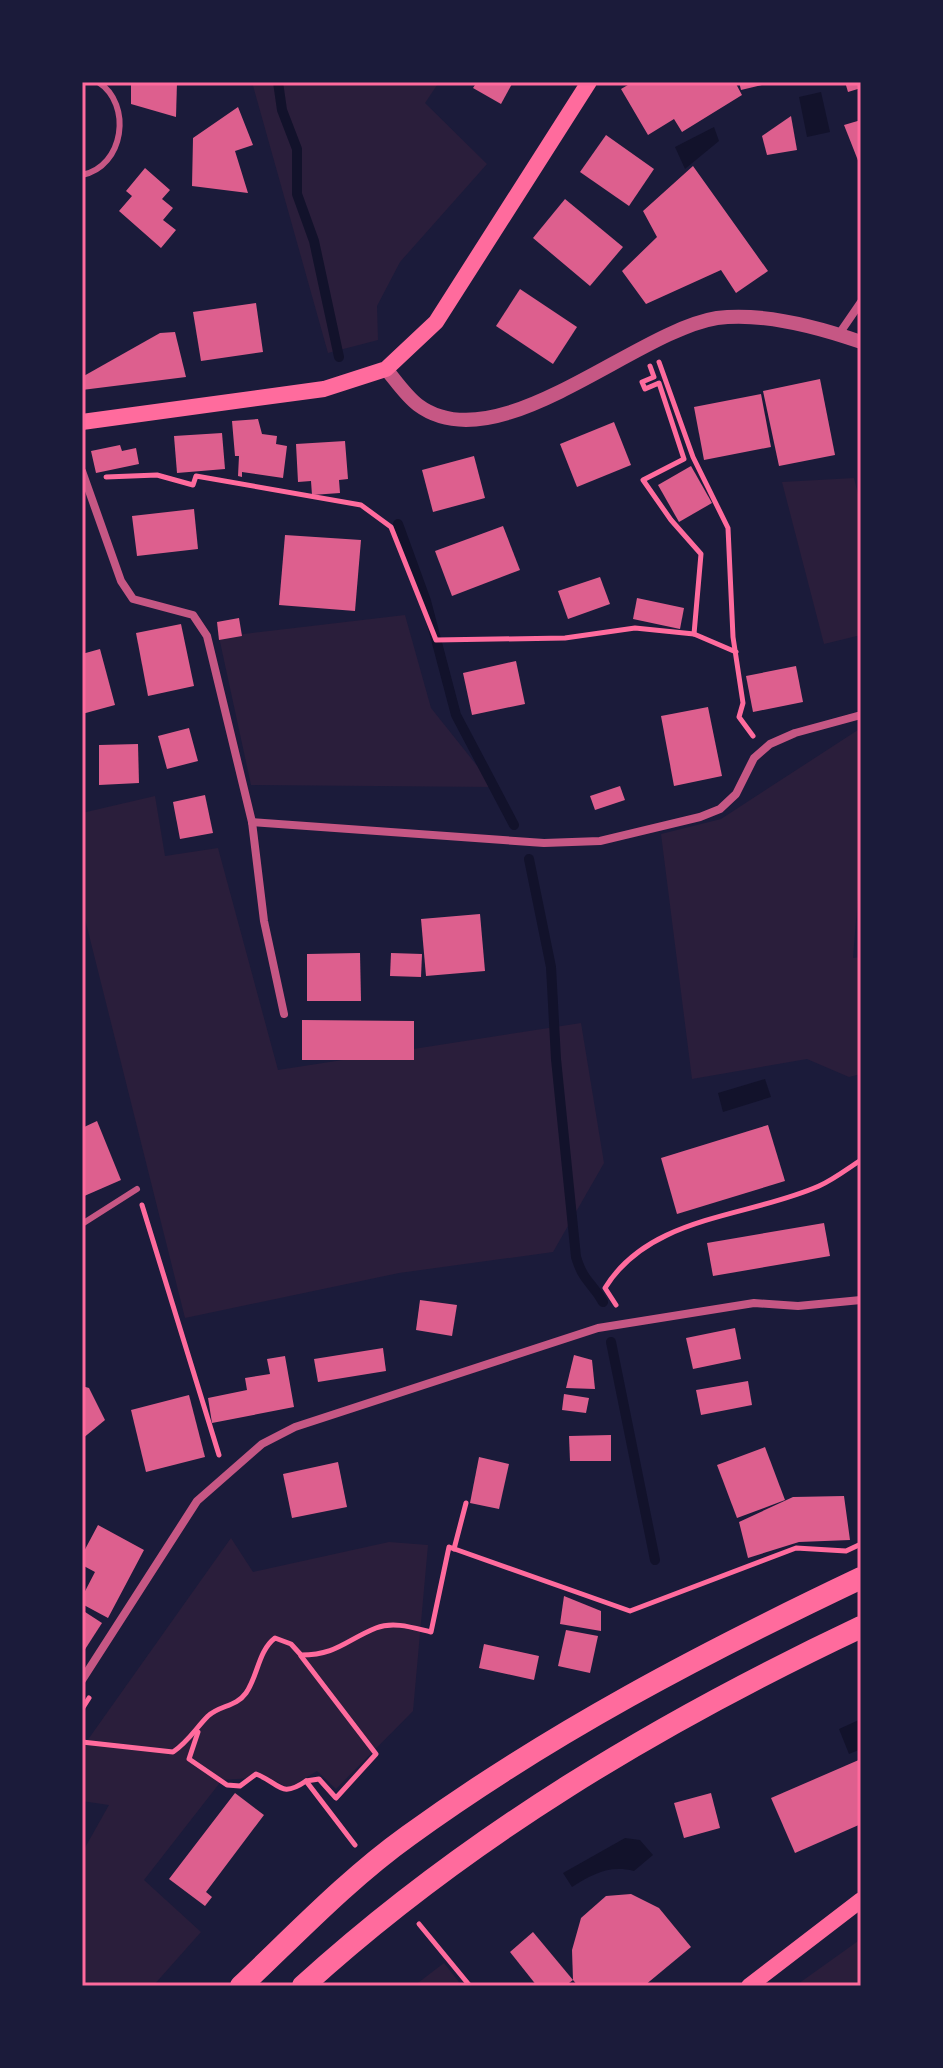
<svg xmlns="http://www.w3.org/2000/svg" width="943" height="2068" font-family="'Sofia Sans Condensed',sans-serif">
  <style>
    .green { fill: #2a1e3b }
    .water { fill: #12122b }
    .lines { fill: none; stroke-linecap: round; stroke-linejoin: round }
    .stream { stroke: #12122b; stroke-width: 10 }
    .building { fill: #dd5f8e }
    .path { stroke: #ff6b9d; stroke-width: 5 }
    .service { stroke: #c65784; stroke-width: 6 }
    .minor { stroke: #c65784; stroke-width: 8 }
    .tertiary { stroke: #c65784; stroke-width: 14 }
    .secondary { stroke: #ff6b9d; stroke-width: 16 }
    .trunk { stroke: #ff6b9d; stroke-width: 22 }
    .neatline { fill: none; stroke: #ff6b9d; stroke-width: 3 }
  </style>
  <rect width="100%" height="100%" fill="#1b1b3a"/>
  <!-- green -->
  <g class="green">
    <polygon points="252,82 439,82 425,103 487,164 400,262 377,306 378,340 328,353"/>
    <polygon points="854,478 861,506 861,635 824,644 782,482"/>
    <polygon points="405,615 431,708 494,787 251,785 219,637"/>
    <polygon points="861,728 861,858 853,958 861,957 861,1074 849,1077 807,1059 692,1079 661,834 721,819"/>
    <polygon points="155,796 165,856 218,848 278,1070 581,1023 604,1163 553,1252 399,1273 185,1318 82,907 82,813"/>
    <polygon points="231,1538 253,1572 389,1542 428,1545 413,1711 336,1789 317,1771 289,1788 267,1777 222,1780 144,1880 201,1932 153,1986 82,1986 82,1853 109,1805 82,1801 82,1748"/>
    <polygon points="861,1939 861,1986 799,1986 798,1984"/>
    <polygon points="444,1963 462,1986 414,1986"/>
  </g>
  <!-- water -->
  <g class="water">
    <polygon points="821,92 830,132 807,137 799,97"/>
    <polygon points="714,127 719,141 685,169 675,147"/>
    <polygon points="765,1079 771,1097 723,1112 718,1093"/>
    <polygon points="861,1719 861,1749 849,1754 839,1729"/>
    <path d="M625 1838 640 1840 653 1855 634 1871C609 1865 593 1874 572 1887L563 1873Z"/>
  </g>
  <g class="lines">
    <!-- stream -->
    <g class="stream">
      <polyline points="278,82 282,110 297,149 297,194 314,241 339,357"/>
      <polyline points="398,524 426,601 456,715 514,825"/>
      <path d="M529 859 551 967 556 1059 576 1257C584 1283 592 1282 603 1302"/>
      <polyline points="611,1342 655,1560"/>
    </g>
  </g>
  <!-- building -->
  <g class="building">
    <polygon points="131,82 177,82 176,117 131,104"/>
    <polygon points="477,82 513,82 501,104 473,88"/>
    <polygon points="633,82 735,82 742,95 682,132 674,119 648,135 621,89"/>
    <polygon points="739,82 770,82 770,83 741,90"/>
    <polygon points="845,82 861,82 861,88 848,92"/>
    <polygon points="238,107 253,145 235,151 248,193 192,186 193,138"/>
    <polygon points="791,116 797,150 767,155 762,136"/>
    <polygon points="861,120 861,168 844,125"/>
    <polygon points="606,135 654,169 629,206 580,172"/>
    <polygon points="693,166 768,271 736,293 721,270 646,304 622,271 657,237 643,211"/>
    <polygon points="145,168 170,190 162,199 173,208 163,220 176,230 161,248 119,211 132,196 126,191"/>
    <polygon points="565,199 623,247 590,286 533,238"/>
    <polygon points="520,289 577,327 553,364 496,326"/>
    <polygon points="256,303 263,352 201,361 193,312"/>
    <polygon points="175,332 186,377 82,390 82,377 160,333"/>
    <polygon points="820,379 835,455 779,466 763,391"/>
    <polygon points="761,394 771,447 704,460 694,407"/>
    <polygon points="258,419 262,434 277,436 276,444 287,446 283,478 242,472 242,477 238,476 239,456 235,456 232,421"/>
    <polygon points="614,422 631,465 577,487 560,444"/>
    <polygon points="222,433 225,469 177,473 174,436"/>
    <polygon points="345,441 348,479 339,480 340,493 312,495 311,481 298,482 296,444"/>
    <polygon points="120,445 122,451 136,448 139,464 96,473 91,451"/>
    <polygon points="474,456 485,498 433,512 422,470"/>
    <polygon points="691,466 712,503 679,522 658,485"/>
    <polygon points="194,509 198,549 137,556 132,516"/>
    <polygon points="503,526 520,570 452,596 435,551"/>
    <polygon points="285,535 361,540 355,611 279,605"/>
    <polygon points="600,577 610,604 568,619 558,591"/>
    <polygon points="637,598 684,608 680,629 633,619"/>
    <polygon points="239,618 242,636 219,640 217,622"/>
    <polygon points="181,624 194,686 148,696 136,633"/>
    <polygon points="100,649 115,705 82,714 82,654"/>
    <polygon points="516,661 525,704 472,715 463,673"/>
    <polygon points="796,666 803,702 753,712 746,676"/>
    <polygon points="708,707 722,776 674,786 661,716"/>
    <polygon points="189,728 198,761 167,769 158,736"/>
    <polygon points="138,744 139,783 99,785 99,745"/>
    <polygon points="620,786 625,800 595,810 590,796"/>
    <polygon points="205,795 213,833 180,839 173,802"/>
    <polygon points="480,914 485,971 426,976 421,919"/>
    <polygon points="360,953 361,1001 307,1001 307,954"/>
    <polygon points="391,953 422,954 421,977 390,976"/>
    <polygon points="302,1020 414,1021 414,1060 302,1060"/>
    <polygon points="97,1121 121,1180 82,1197 82,1128"/>
    <polygon points="768,1125 785,1181 677,1214 661,1158"/>
    <polygon points="824,1223 830,1256 713,1276 707,1243"/>
    <polygon points="420,1300 457,1305 452,1336 416,1330"/>
    <polygon points="735,1328 741,1359 693,1369 686,1338"/>
    <polygon points="383,1348 386,1371 318,1382 314,1359"/>
    <polygon points="574,1355 592,1360 595,1389 566,1388"/>
    <polygon points="285,1356 294,1407 212,1423 208,1398 247,1390 245,1378 270,1374 267,1359"/>
    <polygon points="748,1381 752,1405 701,1415 696,1390"/>
    <polygon points="82,1386 89,1388 105,1420 82,1439"/>
    <polygon points="564,1394 589,1398 586,1413 562,1410"/>
    <polygon points="189,1395 205,1457 146,1472 131,1410"/>
    <polygon points="611,1435 611,1461 570,1461 569,1436"/>
    <polygon points="765,1447 785,1500 737,1518 717,1465"/>
    <polygon points="479,1457 509,1464 499,1509 470,1503"/>
    <polygon points="338,1462 347,1507 292,1518 283,1474"/>
    <polygon points="844,1496 850,1540 799,1542 748,1558 739,1522 793,1497"/>
    <polygon points="98,1525 144,1550 108,1618 82,1604 82,1597 95,1572 82,1565 82,1555"/>
    <polygon points="564,1596 601,1611 601,1631 560,1624"/>
    <polygon points="82,1610 102,1623 82,1654"/>
    <polygon points="566,1630 598,1636 590,1673 558,1666"/>
    <polygon points="484,1644 539,1656 534,1680 479,1668"/>
    <polygon points="861,1759 861,1824 795,1853 771,1798"/>
    <polygon points="235,1793 264,1815 206,1892 212,1897 205,1906 169,1879"/>
    <polygon points="711,1793 720,1828 684,1838 674,1803"/>
    <polygon points="631,1894 659,1908 691,1947 644,1986 578,1986 573,1980 572,1950 581,1918 606,1896"/>
    <polygon points="533,1932 573,1980 565,1986 537,1986 510,1952"/>
  </g>
  <g class="lines">
    <!-- path -->
    <g class="path">
      <polyline points="659,362 693,457 728,528 733,637 743,703 739,717 753,736"/>
      <polyline points="106,477 157,475 193,485 196,476 361,505 391,527 436,640 565,638 635,628 694,634 701,554 671,520 643,480 684,459 659,383 645,389 642,382 654,377 650,366"/>
      <polyline points="694,634 736,652"/>
      <polyline points="142,1205 219,1455"/>
      <path d="M616 1305 605 1288C650 1215 747 1218 819 1186 833 1180 847 1169 861 1160"/>
      <polyline points="454,1549 466,1503"/>
      <polyline points="301,1656 376,1754 336,1798 319,1779 306,1781 355,1845"/>
      <polyline points="82,1709 89,1698"/>
      <path d="M198 1732 189 1759 227 1785 240 1786 256 1774C280 1783 280 1799 306 1781"/>
      <path d="M82 1742 173 1752C188 1742 196 1728 208 1716 220 1705 236 1707 246 1693 258 1676 258 1651 275 1638L291 1644 301 1655C337 1655 346 1640 376 1628 394 1621 414 1628 431 1632L449 1547 630 1611 796 1548 846 1551 861 1544"/>
      <polyline points="419,1924 470,1986"/>
    </g>
    <!-- service -->
    <g class="service">
      <path d="M82 175C124 167 133 104 98 82"/>
      <polyline points="82,1224 137,1189"/>
    </g>
    <!-- minor -->
    <g class="minor">
      <polyline points="839,334 861,302"/>
      <polyline points="82,471 121,581 133,599 193,615 207,636 252,822 264,921 284,1014"/>
      <polyline points="252,822 544,843 600,841 700,817 720,809 736,794 754,758 770,744 795,733 861,715"/>
      <polyline points="82,1680 197,1501 262,1444 295,1427 598,1328 754,1303 798,1306 861,1300"/>
    </g>
    <!-- tertiary -->
    <path class="tertiary" d="M386 369C396 381 406 396 418 405 497 464 635 331 717 318 763 312 818 327 861 342"/>
    <!-- secondary -->
    <g class="secondary">
      <polyline points="82,422 324,389 386,369 436,322 589,82"/>
      <polyline points="749,1986 861,1900"/>
    </g>
    <!-- trunk -->
    <g class="trunk">
      <path d="M241 1986C295 1935 348 1879 408 1836 550 1733 703 1653 861 1578"/>
      <path d="M303 1986C468 1836 660 1722 861 1627"/>
    </g>
  </g>
  <!-- border -->
  <rect width="943" height="2068" fill="none" stroke="#1b1b3a" stroke-width="168"/>
  <rect x="84" y="84" width="775" height="1900" class="neatline"/>
</svg>
